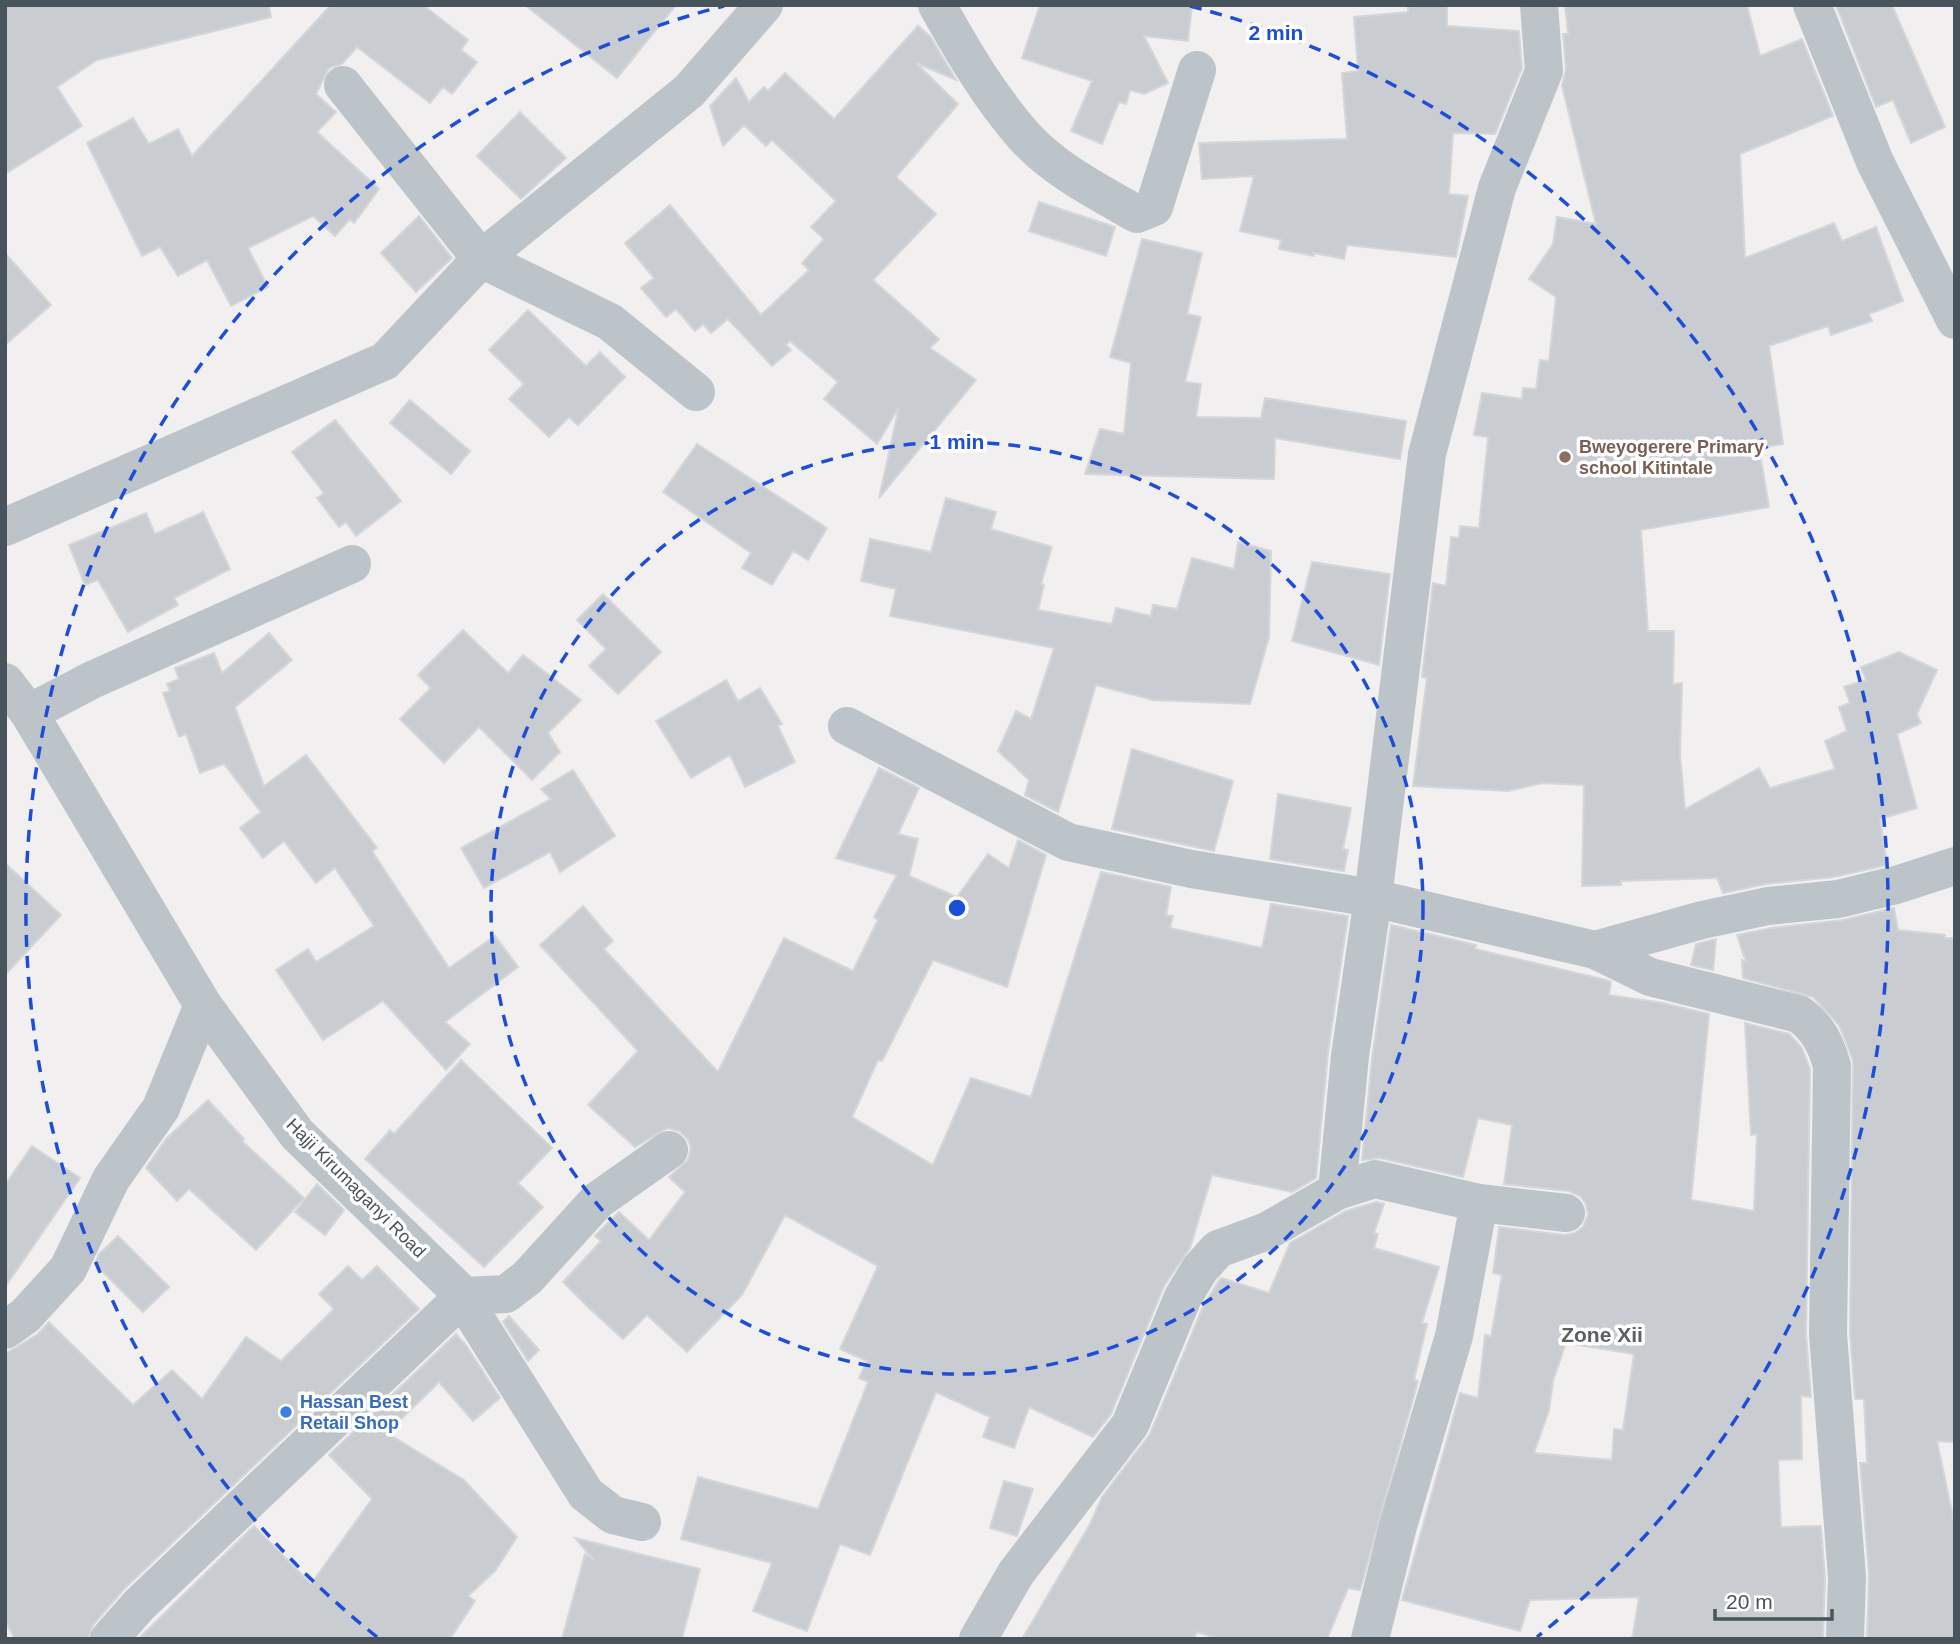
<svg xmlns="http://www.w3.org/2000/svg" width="1960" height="1644" font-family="Helvetica,sans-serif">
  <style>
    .building { fill: #c9ccd1; stroke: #d4d6da; stroke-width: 2; fill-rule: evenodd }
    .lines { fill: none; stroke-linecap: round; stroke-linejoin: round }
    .minor { stroke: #bcc4ca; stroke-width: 38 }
    .ring { fill: none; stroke: #1d4ed8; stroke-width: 3.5; stroke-dasharray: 12 9 }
    .education-dot { fill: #8d6e63; stroke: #fff; stroke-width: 2.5 }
    .shop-dot { fill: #3f7fe0; stroke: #fff; stroke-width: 2.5 }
    .labels { text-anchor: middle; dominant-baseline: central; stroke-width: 7; stroke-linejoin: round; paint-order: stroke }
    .education-label { font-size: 18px; font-weight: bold; fill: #785e54; stroke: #fff; text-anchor: start }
    .street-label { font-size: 18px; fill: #49535b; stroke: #fff }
    .shop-label { font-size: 18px; font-weight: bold; fill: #366cbe; stroke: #fff; text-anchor: start }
    .quarter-label { font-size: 21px; font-weight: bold; fill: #5c6063; stroke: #fff }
    .centre { fill: #1d4ed8; stroke: #fff; stroke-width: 3.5 }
    .ring-label { font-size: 21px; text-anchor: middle; font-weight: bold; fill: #1d4ed8; stroke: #fff; stroke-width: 7; stroke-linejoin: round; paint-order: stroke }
  </style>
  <rect width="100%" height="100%" fill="#f1efef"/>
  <!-- building -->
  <g class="building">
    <polygon points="5,5 269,5 271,17 97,60 57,87 82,126 5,174"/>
    <polygon points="331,5 423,5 468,40 461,50 477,62 452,94 443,87 430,103 357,47 342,64 329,68 316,94 336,112 317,132 379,189 354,223 350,219 335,236 313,216 248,248 268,287 231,306 207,260 178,276 160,247 142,256 87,143 133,118 149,144 178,129 192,156"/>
    <polygon points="525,5 676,5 617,78"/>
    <polygon points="1040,5 1192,5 1188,41 1144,36 1168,83 1144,94 1130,90 1126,104 1119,102 1102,144 1071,131 1092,81 1022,58"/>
    <polygon points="1408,5 1447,5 1447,26 1519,31 1522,68 1495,134 1453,133 1449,194 1468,196 1456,257 1347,245 1344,259 1314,253 1314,256 1279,249 1281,240 1240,231 1254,176 1202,179 1199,143 1347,139 1342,73 1358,71 1354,17 1408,12"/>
    <polygon points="1565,5 1747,5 1760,56 1802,39 1833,116 1740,154 1745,258 1834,223 1842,241 1876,227 1903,301 1869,314 1872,321 1831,335 1828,326 1769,346 1783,444 1759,448 1769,507 1641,530 1648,631 1674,631 1673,684 1682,683 1680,755 1685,809 1759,768 1770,788 1835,769 1825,741 1847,731 1839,707 1850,703 1844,687 1866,680 1861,667 1899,652 1937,670 1917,714 1921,723 1897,734 1917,808 1880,819 1887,865 1834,877 1766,884 1723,893 1717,878 1621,881 1621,885 1582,886 1584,785 1543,783 1508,791 1413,786 1427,678 1422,677 1433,583 1446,586 1451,537 1459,538 1460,526 1479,528 1488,437 1474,435 1482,393 1522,399 1523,388 1536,389 1540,360 1549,361 1556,297 1529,279 1553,244 1557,217 1596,224 1562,86 1566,69 1563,34 1568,34"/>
    <polygon points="1836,5 1892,5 1945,127 1911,143 1893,100 1876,107"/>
    <polygon points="918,26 930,36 956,80 916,63 958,104 896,177 936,214 873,280 939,339 930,348 976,380 879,498 899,407 877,444 824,399 838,382 790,341 786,345 791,350 772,366 728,319 711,333 703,324 695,331 676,309 666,317 641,288 654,278 625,243 670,205 761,315 809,270 802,263 824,239 811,227 836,201 772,140 766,146 744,125 723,146 710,106 736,78 749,102 764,87 768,91 785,73 834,119"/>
    <polygon points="520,112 566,158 521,199 477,156"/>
    <polygon points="1039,202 1115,227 1106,256 1029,231"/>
    <polygon points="419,216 452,258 416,292 381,253"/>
    <polygon points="1142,239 1202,253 1187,314 1201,317 1185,382 1201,384 1196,417 1261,418 1265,398 1406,421 1400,459 1275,438 1274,479 1085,474 1100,429 1124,434 1131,363 1110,357"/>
    <polygon points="5,253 51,305 5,345"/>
    <polygon points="528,310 586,366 600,352 625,377 578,425 569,417 549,437 509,399 524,384 489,350"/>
    <polygon points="410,400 470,451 451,474 390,423"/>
    <polygon points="335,420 401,501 356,536 346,522 339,527 317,498 324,493 292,452"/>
    <polygon points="697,444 827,528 808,560 793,551 772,585 742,568 751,553 663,492"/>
    <polygon points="946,498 996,512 991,529 1052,547 1041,584 1044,585 1038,610 1112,624 1116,608 1151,616 1153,605 1177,609 1192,558 1234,569 1238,542 1271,551 1269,637 1250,704 1153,700 1096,685 1058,812 1025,795 1029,780 998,751 1016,711 1031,719 1054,648 890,616 896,589 861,581 870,539 931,552"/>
    <polygon points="203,512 230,569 174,598 178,605 128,632 98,580 85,585 69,545 146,513 155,534"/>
    <polygon points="1312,562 1390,574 1379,665 1292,641"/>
    <polygon points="603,594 661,652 618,694 589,666 606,649 577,620"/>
    <polygon points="463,630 508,673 523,655 581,700 548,733 560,752 532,780 479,727 444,763 400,719 431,688 418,675"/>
    <polygon points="269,633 292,660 235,707 264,786 306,755 377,848 372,851 449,968 495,936 518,967 445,1022 470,1044 446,1070 383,1001 323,1040 276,970 308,949 316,962 374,926 335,868 316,883 284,841 263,858 240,828 261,812 224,764 200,773 186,734 179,737 163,693 170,691 167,684 179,679 175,668 214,653 222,673"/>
    <polygon points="726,680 738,701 760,688 782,724 778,726 795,762 745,787 730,755 691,778 656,721"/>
    <polygon points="1132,749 1233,781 1214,851 1112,829"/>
    <polygon points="879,768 919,788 898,834 918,839 909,876 957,897 988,854 1009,868 1018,840 1046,855 1007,987 933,960 882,1061 878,1060 852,1117 933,1165 971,1078 1031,1097 1101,872 1171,887 1166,915 1173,916 1170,928 1262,948 1271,904 1348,916 1328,1053 1316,1178 1292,1192 1212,1175 1190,1248 1164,1286 1111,1414 1093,1437 1029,1407 1014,1448 983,1437 990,1417 936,1392 870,1555 840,1544 807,1631 753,1611 772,1563 681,1539 698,1477 818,1509 868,1382 859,1378 867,1361 840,1349 878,1266 785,1215 742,1295 687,1352 647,1315 623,1339 590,1309 563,1282 601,1241 595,1236 619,1212 649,1240 685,1192 669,1177 688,1160 691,1147 687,1138 679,1131 668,1128 635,1147 588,1105 638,1051 540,945 583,906 613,941 604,949 718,1072 784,938 853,971 878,920 874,917 897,875 836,858"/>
    <polygon points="573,770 615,836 560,872 550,852 484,888 461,848 551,799 541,789"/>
    <polygon points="1278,794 1351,808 1343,849 1348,850 1344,871 1270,859"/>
    <polygon points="5,863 61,915 5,975"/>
    <polygon points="1894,908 1898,930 1945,935 1945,938 1955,938 1955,1442 1937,1441 1955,1526 1955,1639 1867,1639 1869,1575 1860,1463 1867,1463 1864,1399 1855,1399 1850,1333 1853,1060 1839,1025 1813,997 1743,978 1742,960 1746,962 1737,935 1771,928 1843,920"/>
    <path d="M1391 925 1476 945 1475 949 1606 980 1611 982 1609 995 1663 1003 1709 1014 1691 1200 1754 1211 1757 1134 1751 1135 1745 1023 1789 1034 1802 1048 1810 1069 1806 1334 1811 1397 1801 1396 1802 1459 1778 1460 1781 1527 1821 1526 1825 1578 1823 1639H1632L1639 1597 1530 1600 1520 1631 1402 1600 1460 1393 1478 1398 1485 1335 1491 1336 1502 1275 1493 1273 1499 1227 1564 1235 1575 1233 1583 1227 1588 1215 1586 1204 1580 1196 1569 1191 1504 1184 1512 1125 1478 1118 1463 1177 1380 1158 1362 1160 1372 1059ZM1566 1343 1634 1354 1623 1430 1614 1429 1612 1460 1534 1453 1549 1410 1553 1381Z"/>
    <polygon points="1716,939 1713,970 1691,965 1696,944"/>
    <polygon points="461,1060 552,1148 518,1183 543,1207 484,1267 365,1159 390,1130 394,1134"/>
    <polygon points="208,1100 244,1139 242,1141 304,1198 256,1250 189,1189 177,1201 146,1168 166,1139"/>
    <polygon points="32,1146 80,1178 5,1287 5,1185"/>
    <polygon points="317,1184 344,1210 325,1235 295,1212"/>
    <polygon points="1376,1202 1384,1204 1374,1233 1378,1234 1374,1248 1439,1267 1422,1323 1427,1324 1414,1380 1418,1381 1360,1590 1348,1588 1327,1639 1219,1639 1197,1632 1194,1639 1022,1639 1090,1524 1102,1497 1150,1434 1203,1307 1218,1282 1221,1278 1269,1293 1290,1243 1346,1211"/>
    <polygon points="118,1236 169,1287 143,1312 95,1264 99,1254"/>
    <polygon points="348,1266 362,1280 377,1266 419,1309 124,1589 93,1625 88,1639 15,1639 5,1621 5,1354 38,1334 49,1322 133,1405 172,1370 202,1399 246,1337 281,1361 334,1309 319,1294"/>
    <polygon points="509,1316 539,1350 528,1361 503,1322"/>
    <polygon points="456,1334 466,1345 500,1398 473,1421 439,1382 387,1433 464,1480 517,1537 495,1571 468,1596 475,1601 450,1639 138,1639 254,1526 311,1584 372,1499 329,1455"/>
    <polygon points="1004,1481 1033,1489 1017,1536 990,1528"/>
    <polygon points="575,1538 700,1569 682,1639 562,1639 585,1554 594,1560"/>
  </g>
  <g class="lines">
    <!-- minor -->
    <g class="minor">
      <path d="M937 5C962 50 989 96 1023 135 1053 169 1098 192 1137 214L1154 207 1197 70"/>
      <polyline points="1812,5 1875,162 1955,320"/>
      <polyline points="343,85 481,259 610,322 696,392"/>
      <polyline points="5,527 385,361 481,259 689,91 764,5"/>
      <polyline points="5,682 29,713 203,1005 297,1134 464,1296 472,1313 586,1494 613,1515 642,1522"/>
      <polyline points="29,713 92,680 352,564"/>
      <path d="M847 726 1068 842 1191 869 1373 898 1595 950 1650 977 1799 1014C1818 1028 1826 1044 1832 1066L1828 1334 1847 1577 1845 1639"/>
      <polyline points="1595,950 1702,920 1768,906 1838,899 1896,885 1955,866"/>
      <polyline points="1337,1191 1375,1179 1479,1203 1566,1213"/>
      <polyline points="5,1330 25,1316 68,1269 111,1179 161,1108 203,1005"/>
      <polyline points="109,1639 139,1605 464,1296 506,1294 527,1278 598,1200 669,1150"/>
      <polyline points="978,1639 1016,1573 1130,1425 1183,1297 1200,1269 1218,1249 1267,1231 1337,1191 1350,1056 1373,898 1427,454 1497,188 1544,71 1539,5"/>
      <polyline points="1370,1639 1398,1526 1454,1336 1479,1203"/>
    </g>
  </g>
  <!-- distance rings -->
  <g class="ring">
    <circle cx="957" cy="908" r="466"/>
    <path d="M377 1637A932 932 0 0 1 724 6M1190 6A932 932 0 0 1 1537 1637"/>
  </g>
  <!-- markers -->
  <circle class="education-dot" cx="1565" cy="457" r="7"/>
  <circle class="shop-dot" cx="286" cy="1412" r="7"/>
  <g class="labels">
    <!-- education labels -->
    <g class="education-label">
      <text x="1579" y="447">Bweyogerere Primary<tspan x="1579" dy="21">school Kitintale</tspan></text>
    </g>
    <!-- street labels -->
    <g class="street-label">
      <text transform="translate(356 1188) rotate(45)">Hajji Kirumaganyi Road</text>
    </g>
    <!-- shop labels -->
    <g class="shop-label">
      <text x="300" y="1402">Hassan Best<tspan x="300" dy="21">Retail Shop</tspan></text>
    </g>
    <!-- quarter labels -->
    <g class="quarter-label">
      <text x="1602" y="1334">Zone Xii</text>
    </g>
  </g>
  <circle cx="957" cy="908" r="10" class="centre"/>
  <g class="ring-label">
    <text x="1276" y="40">2 min</text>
    <text x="957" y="449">1 min</text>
  </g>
  <!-- border -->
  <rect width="1960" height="1644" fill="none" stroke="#49535b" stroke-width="14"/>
  <!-- scale -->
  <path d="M1715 1609v10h117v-10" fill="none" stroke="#49535b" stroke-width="3.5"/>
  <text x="1726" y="1609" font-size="21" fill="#49535b" stroke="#ffffff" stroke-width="5" paint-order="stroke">20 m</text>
</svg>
